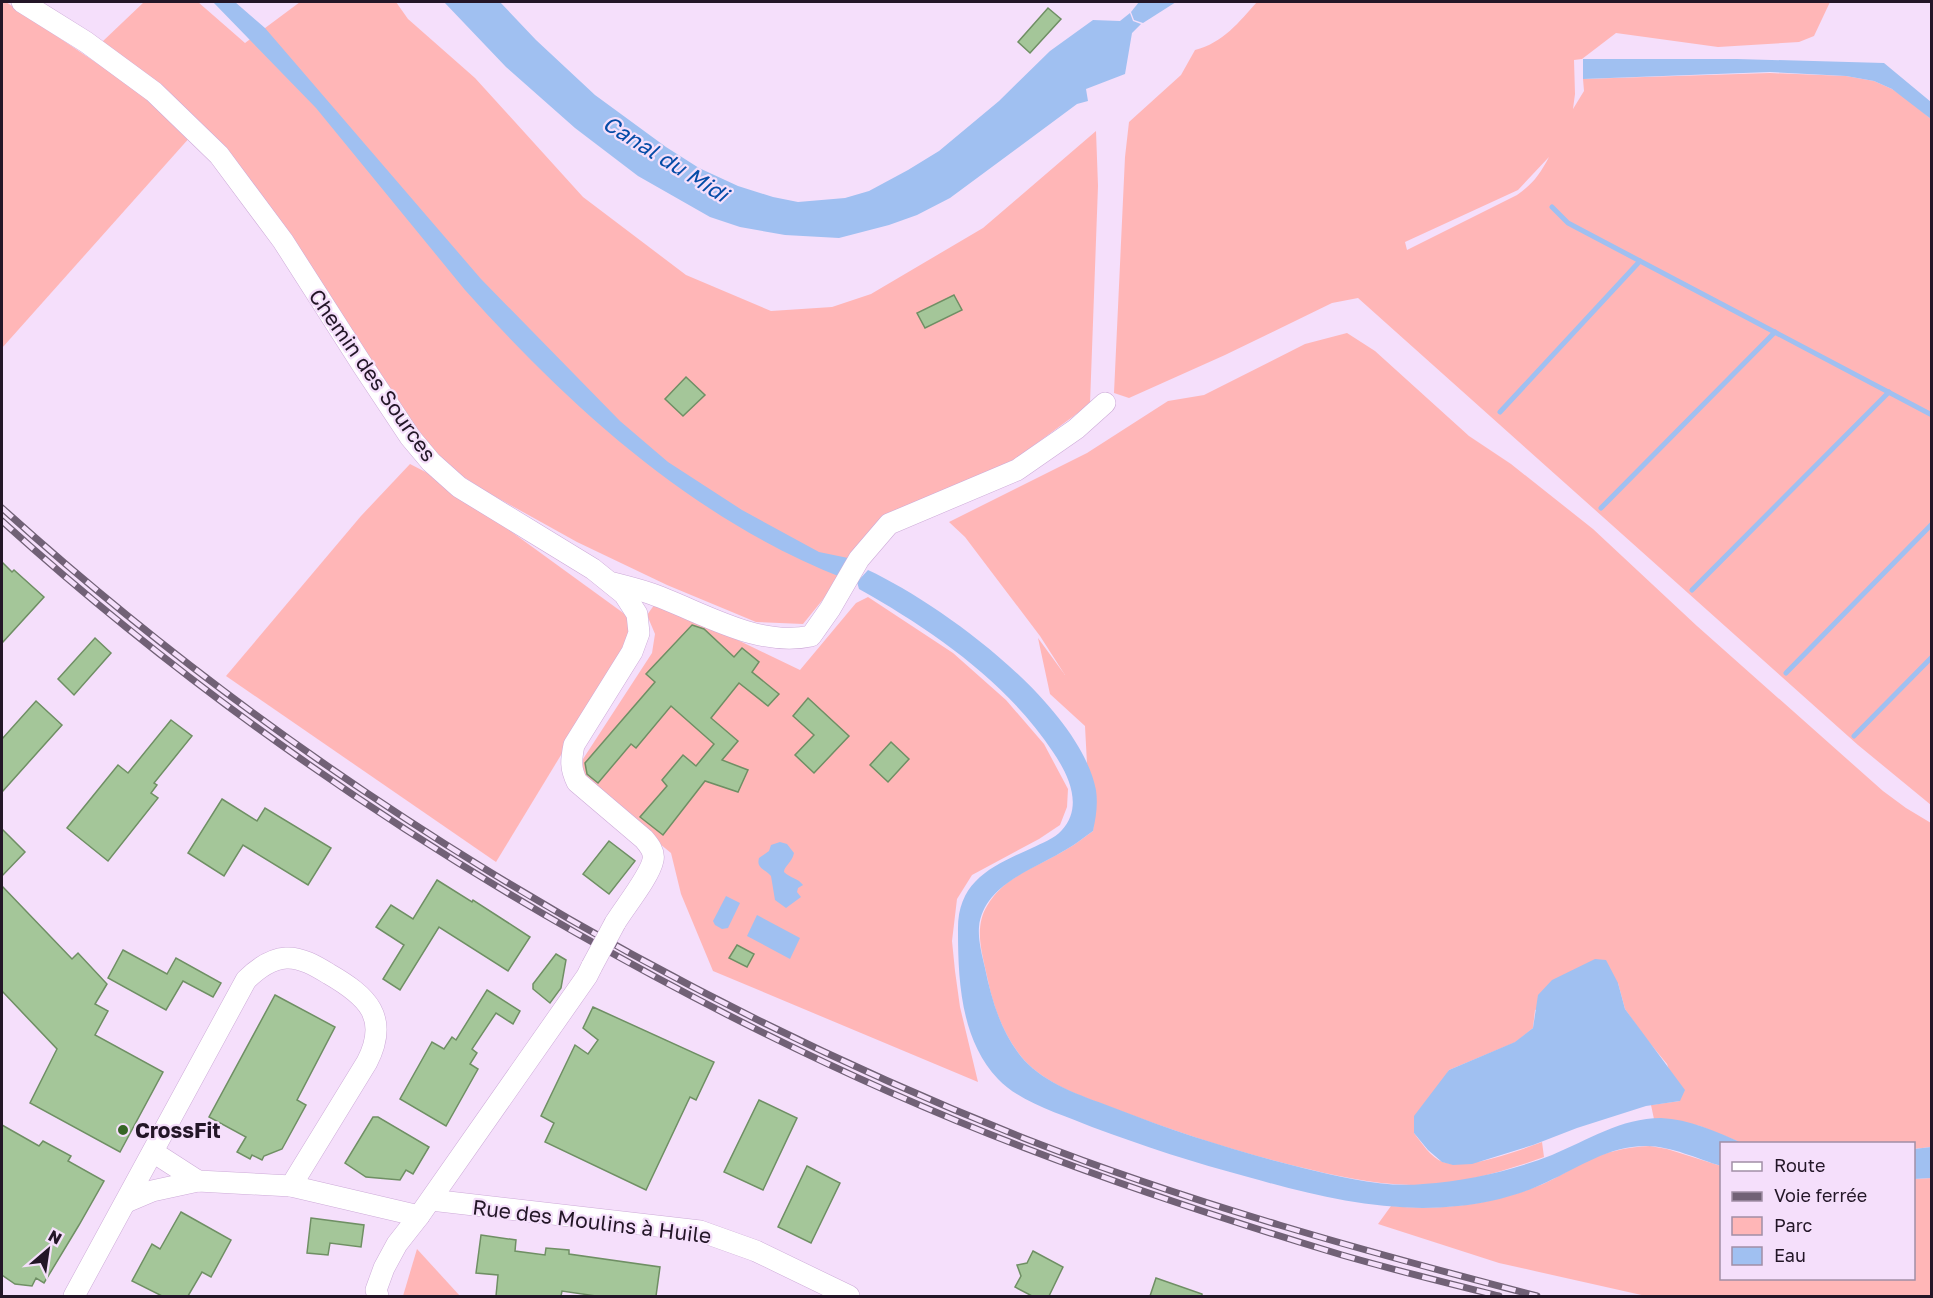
<svg xmlns="http://www.w3.org/2000/svg" width="1933" height="1298" font-family="'Golos Text',sans-serif">
  <style>
    .green { fill: #ffb6b7; fill-rule: evenodd }
    .water { fill: #a0c0f1 }
    .lines { fill: none; stroke-linecap: round; stroke-linejoin: round }
    .stream { stroke: #a0c0f1; stroke-width: 5 }
    .building { fill: #a4c699; stroke: #6f8f64; stroke-width: 1.5 }
    .street-casing { stroke: #cdabd8; stroke-width: 22 }
    .street { stroke: #fff; stroke-width: 21 }
    .rail-casing { stroke: #716176; stroke-width: 7 }
    .rail { stroke: #f5dffb; stroke-width: 4.5; stroke-dasharray: 14; stroke-linecap: butt }
    .street-bridge-casing { stroke: #cdabd8; stroke-width: 22; stroke-linecap: butt }
    .street-bridge { stroke: #fff; stroke-width: 21 }
    .poi-dot { fill: #366525; stroke: #f5dffb; stroke-width: 2 }
    .labels { text-anchor: middle; dominant-baseline: central; stroke-width: 4.5; stroke-linejoin: round; paint-order: stroke }
    .street-label { font-size: 21px; fill: #231627; stroke: #f5dffb }
    .poi-label { font-size: 21px; font-weight: bold; fill: #231627; stroke: #f5dffb; text-anchor: start }
    .water-label { font-size: 22px; font-style: italic; fill: #054ca7; stroke: #f5dffb }
  </style>
  <rect width="100%" height="100%" fill="#f5dffb"/>
  <!-- green -->
  <g class="green">
    <polygon points="2,2 6,2 153,101 191,136 2,348"/>
    <polygon points="144,2 198,2 245,43 300,2 396,2 408,19 475,78 583,197 686,275 771,311 832,307 871,294 983,228 1096,131 1098,186 1090,404 1014,460 975,480 894,512 803,624 756,622 667,585 577,542 487,492 453,470 433,450 404,412 308,263 102,42"/>
    <path d="M1257 2H1830L1814 36 1799 42 1718 47 1616 33 1582 59 1574 60 1575 94 1573 109 1584 91 1583 79 1770 73 1846 76 1874 81 1892 89 1906 98 1931 119V805L1858 745 1358 298 1332 303 1225 355 1129 398 1114 393 1125 157 1129 122 1181 75 1195 50C1223 43 1239 22 1257 2ZM1549 157C1540 174 1533 184 1517 195L1407 250 1405 242 1518 190Z"/>
    <path d="M1347 333 1375 351 1469 436 1511 464 1593 529 1697 626 1883 791 1906 808 1931 823V1147L1914 1149V1144L1742 1143 1700 1126 1667 1119H1654L1651 1105 1680 1101 1667 1064 1644 1036 1625 1009 1618 983 1535 1010 1533 1028 1516 1042 1449 1070 1414 1133C1421 1142 1431 1158 1443 1162 1467 1170 1518 1151 1542 1142L1544 1157C1502 1172 1455 1186 1411 1185 1371 1184 1333 1175 1295 1166 1234 1151 1176 1132 1118 1110 1087 1098 1054 1088 1029 1065 1007 1044 994 1010 988 981 983 956 973 929 987 906 1005 875 1038 867 1067 849 1076 844 1084 837 1093 831L1096 792 1087 764 1085 726 1050 694 1038 638 1065 675 1040 636 965 537 949 522 1087 453 1168 401 1204 395 1305 344Z"/>
    <polygon points="410,464 439,479 626,615 631,630 626,648 496,862 226,676 361,516"/>
    <polygon points="868,597 953,653 1006,700 1044,744 1068,789 1067,807 1060,825 1039,839 972,875 957,899 952,941 955,971 960,1007 978,1082 713,971 681,894 671,853 582,780 583,759 652,653 655,634 647,615 657,601 800,670 856,603"/>
    <path d="M1650 1146 1667 1149 1721 1166 1722 1278H1914V1179L1931 1178V1296H1646L1499 1263 1378 1224 1391 1206C1443 1211 1494 1204 1543 1184 1557 1178 1570 1169 1584 1162 1604 1152 1627 1147 1650 1146Z"/>
    <polygon points="417,1249 460,1296 403,1296"/>
  </g>
  <!-- water -->
  <g class="water">
    <path d="M213 2H235L265 28 481 279 620 421 668 462 742 510 819 552 848 558 843 578C693 519 571 408 465 290L316 108Z"/>
    <polygon points="444,2 500,2 536,40 595,95 666,147 699,168 738,186 773,197 798,202 845,198 869,191 908,170 939,151 999,101 1050,51 1093,20 1120,21 1130,13 1133,21 1141,24 1132,33 1125,74 1086,89 1088,101 1077,104 950,198 917,215 889,225 839,238 785,235 740,227 710,217 638,176 575,128 506,67"/>
    <polygon points="1139,2 1176,2 1143,23 1134,20 1131,12"/>
    <polygon points="1583,59 1737,59 1884,63 1931,102 1931,119 1892,89 1874,81 1846,76 1770,72 1583,79"/>
    <path d="M868 570C943 605 1079 705 1096 790 1098 805 1096 817 1093 831 1084 837 1076 844 1067 849 1037 868 983 884 979 927 978 940 982 955 985 968 992 1002 1003 1039 1028 1064 1052 1087 1086 1097 1117 1109 1178 1133 1239 1152 1303 1168 1342 1177 1383 1188 1423 1184 1467 1181 1511 1171 1552 1155 1588 1140 1621 1118 1661 1118 1689 1119 1717 1132 1742 1143L1722 1144 1721 1166C1698 1159 1671 1146 1646 1146 1608 1146 1580 1167 1547 1182 1521 1195 1487 1203 1458 1206 1387 1214 1315 1196 1248 1177 1195 1163 1143 1146 1092 1127 1063 1115 1019 1102 998 1079 961 1040 958 981 958 931 957 881 992 866 1032 848 1042 843 1054 839 1062 830 1084 806 1068 774 1053 752 1006 681 932 630 859 589L857 582Z"/>
    <path d="M780 842 787 844 794 853C792 863 784 866 784 872 790 878 798 878 803 885L798 888 797 892 801 897 786 908 775 900 771 876C765 869 756 868 759 858L769 851 771 845Z"/>
    <polygon points="726,896 740,903 728,928 722,929 715,925 713,921"/>
    <polygon points="757,915 800,938 790,959 747,936"/>
    <polygon points="1595,959 1606,960 1618,983 1625,1009 1685,1090 1680,1101 1646,1106 1577,1128 1533,1145 1472,1164 1453,1165 1442,1162 1428,1150 1414,1133 1414,1116 1449,1070 1515,1042 1533,1028 1538,995 1552,980"/>
    <polygon points="1931,1147 1931,1178 1914,1179 1914,1149"/>
  </g>
  <g class="lines">
    <!-- stream -->
    <g class="stream">
      <polyline points="1552,207 1568,223 1932,415"/>
      <polyline points="1500,412 1640,261"/>
      <polyline points="1601,508 1775,332"/>
      <polyline points="1692,590 1889,392"/>
      <polyline points="1786,673 1932,524"/>
      <polyline points="1854,736 1932,657"/>
    </g>
  </g>
  <!-- building -->
  <g class="building">
    <polygon points="1048,8 1061,19 1030,53 1018,42"/>
    <polygon points="954,295 962,310 925,328 917,313"/>
    <polygon points="686,377 705,395 683,416 665,399"/>
    <polygon points="2,562 12,572 14,570 44,597 2,643"/>
    <polygon points="692,625 704,629 734,657 742,648 759,662 752,672 779,694 768,706 739,683 711,718 738,741 722,760 748,770 738,792 705,781 663,835 640,817 667,786 662,780 683,755 696,766 714,744 671,706 636,748 631,744 598,783 587,774 585,763 655,682 646,674"/>
    <polygon points="95,638 111,653 74,695 58,679"/>
    <polygon points="808,698 849,736 814,773 795,755 814,735 793,716"/>
    <polygon points="36,701 62,725 2,792 2,739"/>
    <polygon points="171,720 192,736 154,783 157,785 151,793 158,798 108,861 67,828 118,765 128,773"/>
    <polygon points="891,742 909,759 888,782 870,765"/>
    <polygon points="222,799 257,821 265,808 331,848 308,885 243,845 224,876 188,853"/>
    <polygon points="2,829 25,852 2,876"/>
    <polygon points="609,841 635,861 609,894 583,874"/>
    <polygon points="437,880 472,902 473,900 530,937 508,971 439,927 400,990 383,979 404,945 376,927 391,905 413,919"/>
    <polygon points="2,886 72,959 78,953 107,984 95,1004 108,1011 95,1035 163,1072 120,1152 30,1103 57,1049 2,991"/>
    <polygon points="737,945 754,954 747,967 729,958"/>
    <polygon points="123,950 167,974 176,958 221,983 213,997 183,981 166,1010 108,978"/>
    <polygon points="556,954 566,960 561,988 550,1003 533,989 533,984"/>
    <polygon points="487,990 520,1011 513,1024 496,1013 472,1049 477,1053 470,1064 478,1069 446,1126 400,1099 432,1042 444,1049 452,1037 456,1040"/>
    <polygon points="275,995 335,1027 297,1100 306,1105 282,1149 264,1156 262,1160 252,1155 250,1159 237,1152 246,1137 209,1117"/>
    <polygon points="593,1007 714,1062 696,1100 690,1097 646,1190 545,1142 554,1123 541,1116 575,1045 588,1054 598,1040 583,1028"/>
    <polygon points="759,1100 797,1118 763,1190 724,1172"/>
    <polygon points="373,1117 378,1117 429,1147 413,1174 406,1170 400,1180 366,1177 345,1163"/>
    <polygon points="2,1125 39,1146 43,1141 71,1156 68,1161 104,1181 79,1225 44,1283 36,1278 32,1286 15,1284 2,1275"/>
    <polygon points="807,1166 840,1183 811,1243 778,1227"/>
    <polygon points="181,1212 231,1240 211,1277 202,1272 188,1296 162,1296 132,1281 152,1244 160,1249"/>
    <polygon points="311,1218 364,1225 361,1247 330,1243 328,1255 307,1253"/>
    <polygon points="481,1235 516,1240 515,1251 545,1255 546,1248 569,1250 569,1254 660,1267 656,1296 596,1296 562,1291 561,1296 496,1296 498,1275 476,1273"/>
    <polygon points="1033,1251 1063,1267 1049,1296 1032,1296 1015,1287 1021,1276 1017,1265 1027,1263"/>
    <polygon points="1156,1278 1202,1294 1202,1296 1150,1296"/>
  </g>
  <g class="lines">
    <defs>
      <g id="street">
        <path d="M22 2 86 42 154 92 219 155 283 241 363 366 410 437 431 462 459 487 593 569 624 594 637 614 639 633 632 652 574 745C571 760 570 768 577 782L644 839C649 845 655 852 653 860 650 876 624 908 615 923"/>
        <path d="M613 583C625 586 637 589 649 593 699 610 756 648 811 636L830 609 859 559 889 524 1017 470 1076 429 1105 403"/>
        <polyline points="153,1152 198,1181"/>
        <polyline points="431,1200 700,1231 756,1251 849,1296"/>
        <polyline points="126,1202 152,1191 198,1181 291,1186 419,1216"/>
        <path d="M74 1296 246 980C257 969 270 959 286 958 301 957 316 966 329 974 367 996 390 1017 367 1062L291 1186"/>
        <polyline points="378,1296 376,1290 384,1268 397,1244 419,1216 587,976 592,966"/>
      </g>
    </defs>
    <!-- street casing -->
    <use href="#street" class="street-casing"/>
    <!-- street -->
    <use href="#street" class="street"/>
    <defs>
      <g id="rail">
        <path d="M2 508C301 778 651 991 1026 1139 1193 1204 1364 1251 1537 1296"/>
        <path d="M2 521C178 680 372 817 578 934 722 1016 871 1089 1025 1148 1129 1188 1235 1223 1342 1255 1394 1270 1447 1283 1499 1296"/>
      </g>
    </defs>
    <!-- rail casing -->
    <use href="#rail" class="rail-casing"/>
    <!-- rail -->
    <use href="#rail" class="rail"/>
    <defs>
      <polyline id="street-bridge" points="592,966 615,923"/>
    </defs>
    <!-- street-bridge casing -->
    <use href="#street-bridge" class="street-bridge-casing"/>
    <!-- street-bridge -->
    <use href="#street-bridge" class="street-bridge"/>
  </g>
  <!-- markers -->
  <circle class="poi-dot" cx="123" cy="1130" r="6"/>
  <g class="labels">
    <!-- street labels -->
    <g class="street-label">
      <text transform="translate(373 375) rotate(55)">Chemin des Sources</text>
      <text transform="translate(592 1221) rotate(7)">Rue des Moulins à Huile</text>
    </g>
    <!-- poi labels -->
    <g class="poi-label">
      <text x="135" y="1130">CrossFit</text>
    </g>
    <!-- water labels -->
    <g class="water-label">
      <text transform="translate(666 158) rotate(32)">Canal du Midi</text>
    </g>
  </g>
  <!-- border -->
  <rect width="1933" height="1298" fill="none" stroke="#231627" stroke-width="6"/>
  <!-- legend -->
  <rect x="1720" y="1142" width="195" height="138" fill="#f5dffb" stroke="#a18fa6" stroke-width="1.5"/>
  <rect x="1732" y="1162" width="30" height="9" fill="#ffffff" stroke="#a18fa6" stroke-width="1.5"/>
  <text x="1774" y="1172" font-size="18" fill="#231627">Route</text>
  <rect x="1732" y="1192" width="30" height="9" fill="#716176" stroke="#a18fa6" stroke-width="1.5"/>
  <text x="1774" y="1202" font-size="18" fill="#231627">Voie ferrée</text>
  <rect x="1732" y="1217" width="30" height="18" fill="#ffb6b7" stroke="#a18fa6" stroke-width="1.5"/>
  <text x="1774" y="1232" font-size="18" fill="#231627">Parc</text>
  <rect x="1732" y="1247" width="30" height="18" fill="#a0c0f1" stroke="#a18fa6" stroke-width="1.5"/>
  <text x="1774" y="1262" font-size="18" fill="#231627">Eau</text>
  <!-- north arrow -->
  <g transform="translate(48 1250) rotate(29)" stroke="#f5dffb" stroke-width="4.5" paint-order="stroke">
  <path d="M0-4.5L10 22L0 15L-10 22Z" fill="#231627"/>
  <text y="-9" font-size="16" font-weight="bold" text-anchor="middle" fill="#231627">N</text>
  </g>
</svg>
